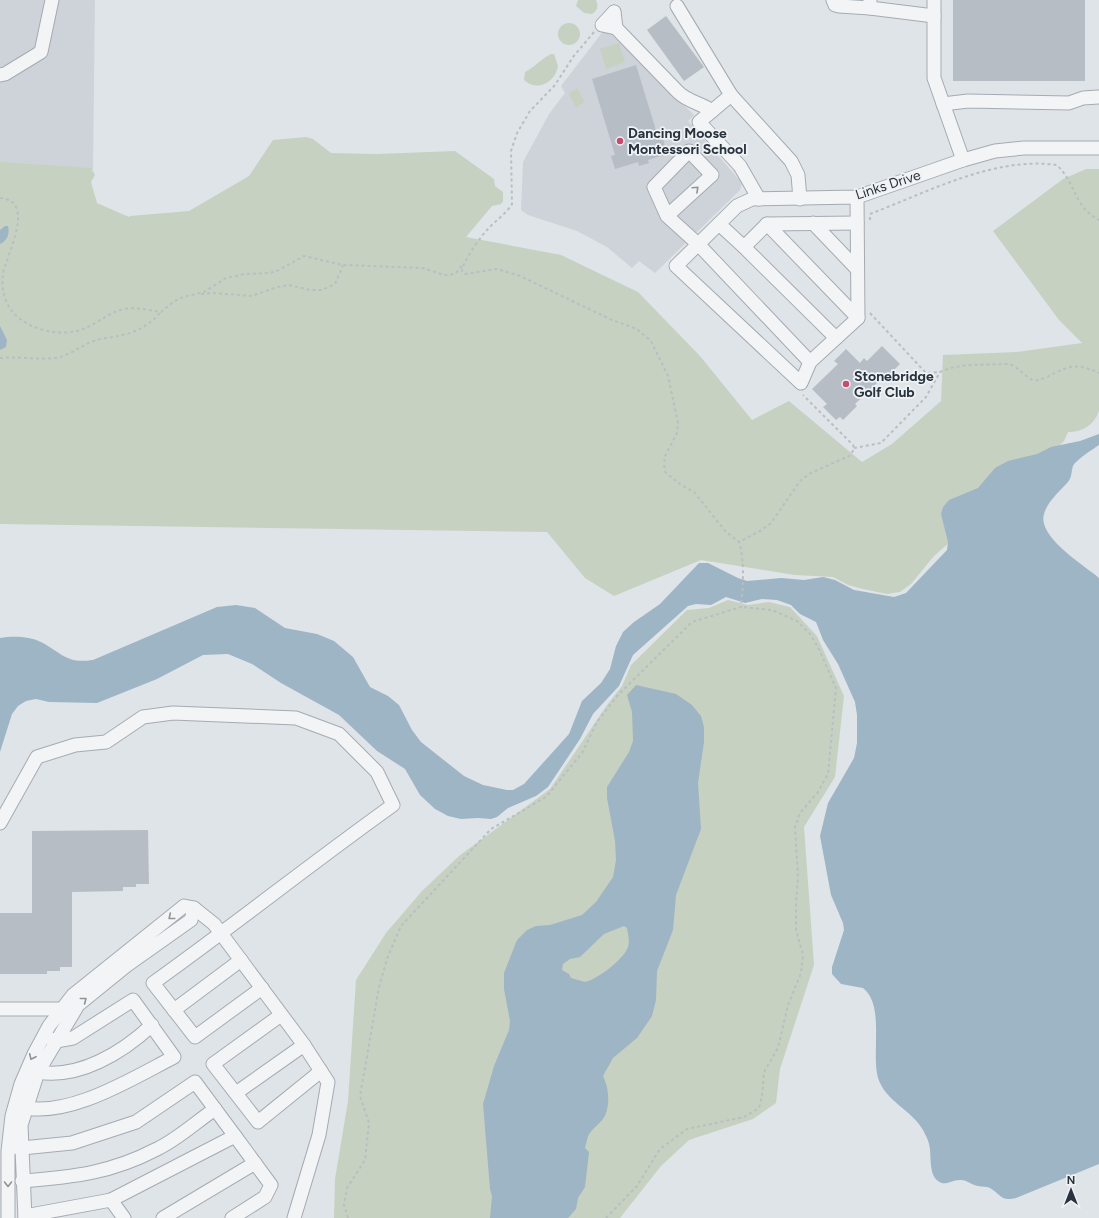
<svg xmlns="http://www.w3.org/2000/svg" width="1099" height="1218" font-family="Figtree,sans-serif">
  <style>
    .built { fill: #ced3d9 }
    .green { fill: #c7d1c1 }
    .water { fill: #9db5c5; fill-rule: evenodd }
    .building { fill: #b7bdc4 }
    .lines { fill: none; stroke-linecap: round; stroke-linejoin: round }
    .minor-casing { stroke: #a5abb2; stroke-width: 15 }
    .path { stroke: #babec2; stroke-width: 2; stroke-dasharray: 3 3; stroke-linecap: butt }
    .minor { stroke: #f2f4f6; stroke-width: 13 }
    .oneway { stroke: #8e949a }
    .poi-dot { fill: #c44d6d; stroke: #eff2f5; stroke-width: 1.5 }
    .labels { text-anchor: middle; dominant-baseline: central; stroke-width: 3.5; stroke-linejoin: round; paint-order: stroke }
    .poi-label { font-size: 14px; font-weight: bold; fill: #29333e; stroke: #eff2f5; text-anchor: start }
    .street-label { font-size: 14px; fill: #29333e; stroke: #eff2f5 }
  </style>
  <rect width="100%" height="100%" fill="#dfe4e8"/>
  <!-- built -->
  <g class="built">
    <polygon points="0,0 95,0 93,170 0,163"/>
    <polygon points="604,30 610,33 694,115 688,121 742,183 740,190 655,273 639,261 632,268 607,247 577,231 528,215 521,210 523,162 549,114 565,93 561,86"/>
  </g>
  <!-- green -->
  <g class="green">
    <path d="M578 0H596C599 6 597 11 592 14L584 13 576 6Z"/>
    <circle cx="569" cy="34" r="11"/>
    <polygon points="619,43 625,62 606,69 600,49"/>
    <path d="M551 54H554L558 66C555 83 537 92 524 80L525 72C535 67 541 59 551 54Z"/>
    <polygon points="577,88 585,102 576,107 569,94"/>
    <path d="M306 137 313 139 331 153 377 154 455 151 494 179 495 186 503 192V201L501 204 492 206 466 237 561 255 638 292 700 356 752 420 789 401 862 462 892 444 941 401 943 355 1017 352 1082 343 1059 320 993 231 1063 179 1086 169H1099V411C1094 425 1083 432 1068 432L1064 441 1060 445 934 556 911 584 900 592 887 594 863 589 848 585 833 577 795 575 701 560 614 596 585 578 547 532 0 524V162L91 168 95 175 91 182 97 203 129 217 130 216 189 211 249 176 273 140Z"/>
    <polygon points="728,600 748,605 769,602 790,607 817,636 844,696 835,777 804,827 814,965 780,1069 776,1103 753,1119 689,1140 661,1166 620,1218 334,1218 335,1179 348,1101 356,980 386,933 422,891 459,856 550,789 607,705 622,686 631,665 687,610 709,608"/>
  </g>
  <!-- water -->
  <g class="water">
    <path d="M5 226H8C10 234 7 241 0 244V230Z"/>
    <polygon points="0,326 7,340 6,347 0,350"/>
    <path d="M1099 434V445C1093 449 1076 460 1073 466 1071 472 1072 477 1068 482 1060 491 1047 502 1044 514 1037 537 1084 565 1099 578V1164L1016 1198C1000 1202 1001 1194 990 1188 986 1186 982 1187 978 1186 972 1185 967 1180 961 1180 952 1179 946 1187 938 1181 928 1174 932 1154 929 1144 928 1139 925 1134 923 1130 911 1109 886 1102 878 1078 871 1053 885 1005 863 988L841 984 832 974V967L844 930 843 923 831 895 820 836 828 803 854 758 857 743V715L855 702 838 664 823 640 816 622 800 614 791 605 777 600 762 599 745 603 726 597 711 605 696 604 688 606 633 655 619 686 593 714 580 739 548 787 536 796 508 808 497 817 491 819 478 818 461 819 448 816 435 809 420 795 405 769 377 751 339 715 281 683 252 664 228 654 203 655 157 679 97 703 49 702 36 699 26 701 18 706 12 714 0 752V638C12 636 29 636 41 642 62 653 66 664 93 660L217 607 236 605 255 608 285 628 317 634 334 641 353 657 370 687 388 696 399 705 412 730 421 742 464 776 483 785 507 790H513L524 784 569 734 582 701 601 683 610 669 616 646 623 632 634 622 660 604 699 563H708L738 578 747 581 781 578 804 580 823 577 835 580 854 590 894 597 906 593 947 550 948 542 941 514 943 507 949 500 978 488 995 468 1008 461 1037 454 1051 447 1080 441Z"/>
    <path d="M636 685 676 694 692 705 701 716 704 727V742L698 783 701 829 676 895 673 930 657 971 656 1000 652 1016 637 1038 613 1058 603 1076C609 1088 611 1107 603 1119 598 1125 592 1129 588 1136 587 1140 586 1144 585 1148L589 1152 585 1187 578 1198 576 1209 568 1218H490L492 1196 490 1189 483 1104 494 1066 509 1030 510 1021 504 989V973L517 940 527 930 536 926 550 925 582 915 596 902 613 877 616 860 615 841 607 798V787L629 752 633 741 632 712 627 695ZM624 926 627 928C628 935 630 940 628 947 624 959 598 979 585 982L571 978 569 974 562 970 563 964 570 959 580 957 604 934Z"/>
  </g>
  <!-- building -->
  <g class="building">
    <rect x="953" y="0" width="132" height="81"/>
    <polygon points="666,16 704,67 684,81 647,30"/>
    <polygon points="636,65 659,140 663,139 667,154 648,160 649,163 639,166 638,162 615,169 611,156 615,155 592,79"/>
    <polygon points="882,346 900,364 885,379 883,377 855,404 857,406 843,420 840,417 836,420 823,407 827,404 812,389 838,364 834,361 846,349 860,363 864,358 867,361"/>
    <polygon points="148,830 149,884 136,884 136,887 123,887 123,891 72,892 72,967 60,967 60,971 47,971 47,974 0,974 0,913 32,913 32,831"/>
  </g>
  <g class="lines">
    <defs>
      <g id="minor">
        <polyline points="833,0 835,5 839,6 870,8"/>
        <polyline points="870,0 870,8 934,16"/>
        <polyline points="934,0 934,78 963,160"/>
        <polyline points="677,6 731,95"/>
        <path d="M614 12 616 28 678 92C688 102 701 103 712 111"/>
        <polyline points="614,12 602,25 616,28"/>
        <polyline points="0,75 5,74 41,52 52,0"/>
        <polyline points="943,104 968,101 1069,103 1083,98 1099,97"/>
        <polyline points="857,197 858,318 810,362 801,383 676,266 737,206 752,199 857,197 963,160 995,151 1024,148 1099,148"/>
        <polyline points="759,199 740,166 699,122 731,95 791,161 798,175 800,199"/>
        <polyline points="667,216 712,175 689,151 654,187 667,216 698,244 810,362"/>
        <polyline points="813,223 857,269"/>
        <polyline points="719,224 744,247 767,224 857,223"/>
        <polyline points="767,224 858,318"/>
        <polyline points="744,247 836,338"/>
        <path d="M0 823 37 757 75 745 106 742 143 717 173 713 296 718 339 734 377 772 393 805C312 863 234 925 153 983L195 1037 262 988"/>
        <polyline points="194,908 214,924 304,1045 328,1082 319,1135 294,1218"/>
        <polyline points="0,1009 62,1009 66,1012"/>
        <polyline points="174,1010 241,960"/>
        <polyline points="281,1015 213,1064 258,1122 321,1071"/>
        <path d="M38 1072C79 1079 122 1053 152 1025"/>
        <polyline points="236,1093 304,1045"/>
        <path d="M18 1106C65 1121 133 1078 174 1057L133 1000 73 1038 56 1041 51 1039"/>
        <polyline points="13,1147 22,1148 72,1143 136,1122 195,1082 235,1136"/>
        <path d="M22 1181C74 1177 111 1173 157 1149 178 1139 196 1122 215 1109"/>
        <polyline points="111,1200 124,1218"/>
        <polyline points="25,1216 111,1200 235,1136 271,1185 265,1197 232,1218"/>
        <polyline points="8,1218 8,1151 12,1116 21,1084 34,1054 49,1026 73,995 184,906 194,908 191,920 126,966 78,1005 38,1072 21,1125 25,1218"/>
        <polyline points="163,1218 255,1163"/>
      </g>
    </defs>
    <!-- minor casing -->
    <use href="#minor" class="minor-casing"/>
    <!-- path -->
    <g class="path">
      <path d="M594 32 573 57 555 85 530 111 517 133 511 151 512 204C506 214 496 220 488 229 481 236 463 261 462 271L465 274 497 269 520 276 612 320 637 329 651 341 668 376 678 423 677 433 665 456 664 464 665 472 681 485 694 492 726 532 739 542 762 530 771 523 800 481 809 474 851 455 854 448 853 445 803 395"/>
      <path d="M0 198C37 200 6 256 3 274 1 287 4 301 12 311 28 331 63 338 86 328 99 322 110 312 124 309 136 307 149 310 161 312L173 302 183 297 204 292 226 278 245 274 270 273 279 270 304 256 343 265 423 268 444 275 455 274 462 266"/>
      <path d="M870 220V214C928 192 995 156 1057 165 1077 185 1073 206 1099 220"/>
      <polyline points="201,294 213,293 252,296 277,287 289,285 310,290 322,290 335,284 343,265"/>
      <polyline points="870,313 926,373 940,372"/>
      <path d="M0 358C18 356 37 360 55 358 69 356 79 347 91 342 101 338 112 338 122 335 138 332 150 324 161 312"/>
      <path d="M854 448 881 443 926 397 940 372 950 368 968 365 1009 364C1019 367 1028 380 1034 380 1039 381 1045 378 1049 376 1070 365 1077 363 1099 373"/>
      <path d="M348 1218 344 1205 347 1188 365 1160 369 1123 360 1096 379 987 388 956 401 926 491 829 546 797 582 753 597 722 617 696 692 622 741 607C743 586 745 563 739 542"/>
      <polyline points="606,1218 637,1186 660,1149 687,1129 744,1117 759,1108 762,1096 764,1072 778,1048 788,1005 801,973 803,955 796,930 796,902 798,877 795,827 800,813 818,792 828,774 836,688 818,647 810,634 797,621 772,610 741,607"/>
    </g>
    <!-- minor -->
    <use href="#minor" class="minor"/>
  </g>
  <!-- one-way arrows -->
  <defs><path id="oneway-chevron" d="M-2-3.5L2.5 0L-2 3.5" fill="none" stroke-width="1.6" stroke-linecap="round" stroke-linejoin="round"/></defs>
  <g class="oneway">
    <use href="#oneway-chevron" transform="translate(696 189) rotate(-43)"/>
    <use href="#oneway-chevron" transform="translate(171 917) rotate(141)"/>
    <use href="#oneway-chevron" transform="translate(84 1000) rotate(-38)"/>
    <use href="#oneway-chevron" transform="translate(32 1057) rotate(115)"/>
    <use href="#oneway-chevron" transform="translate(8 1184) rotate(90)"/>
  </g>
  <!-- markers -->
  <g class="poi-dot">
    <circle cx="620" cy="141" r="4"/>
    <circle cx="846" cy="384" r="4"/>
  </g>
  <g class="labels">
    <!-- poi labels -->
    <g class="poi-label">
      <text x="628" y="133">Dancing Moose<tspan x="628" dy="16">Montessori School</tspan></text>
      <text x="854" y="376">Stonebridge<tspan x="854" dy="16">Golf Club</tspan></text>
    </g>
    <!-- street labels -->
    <g class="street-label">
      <text transform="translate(888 185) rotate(-18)">Links Drive</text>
    </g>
  </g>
  <!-- north arrow -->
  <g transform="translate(1071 1190)" stroke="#eff2f5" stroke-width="3" paint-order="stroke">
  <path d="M0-3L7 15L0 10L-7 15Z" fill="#29333e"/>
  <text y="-6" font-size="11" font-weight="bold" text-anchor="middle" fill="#29333e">N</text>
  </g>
</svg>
